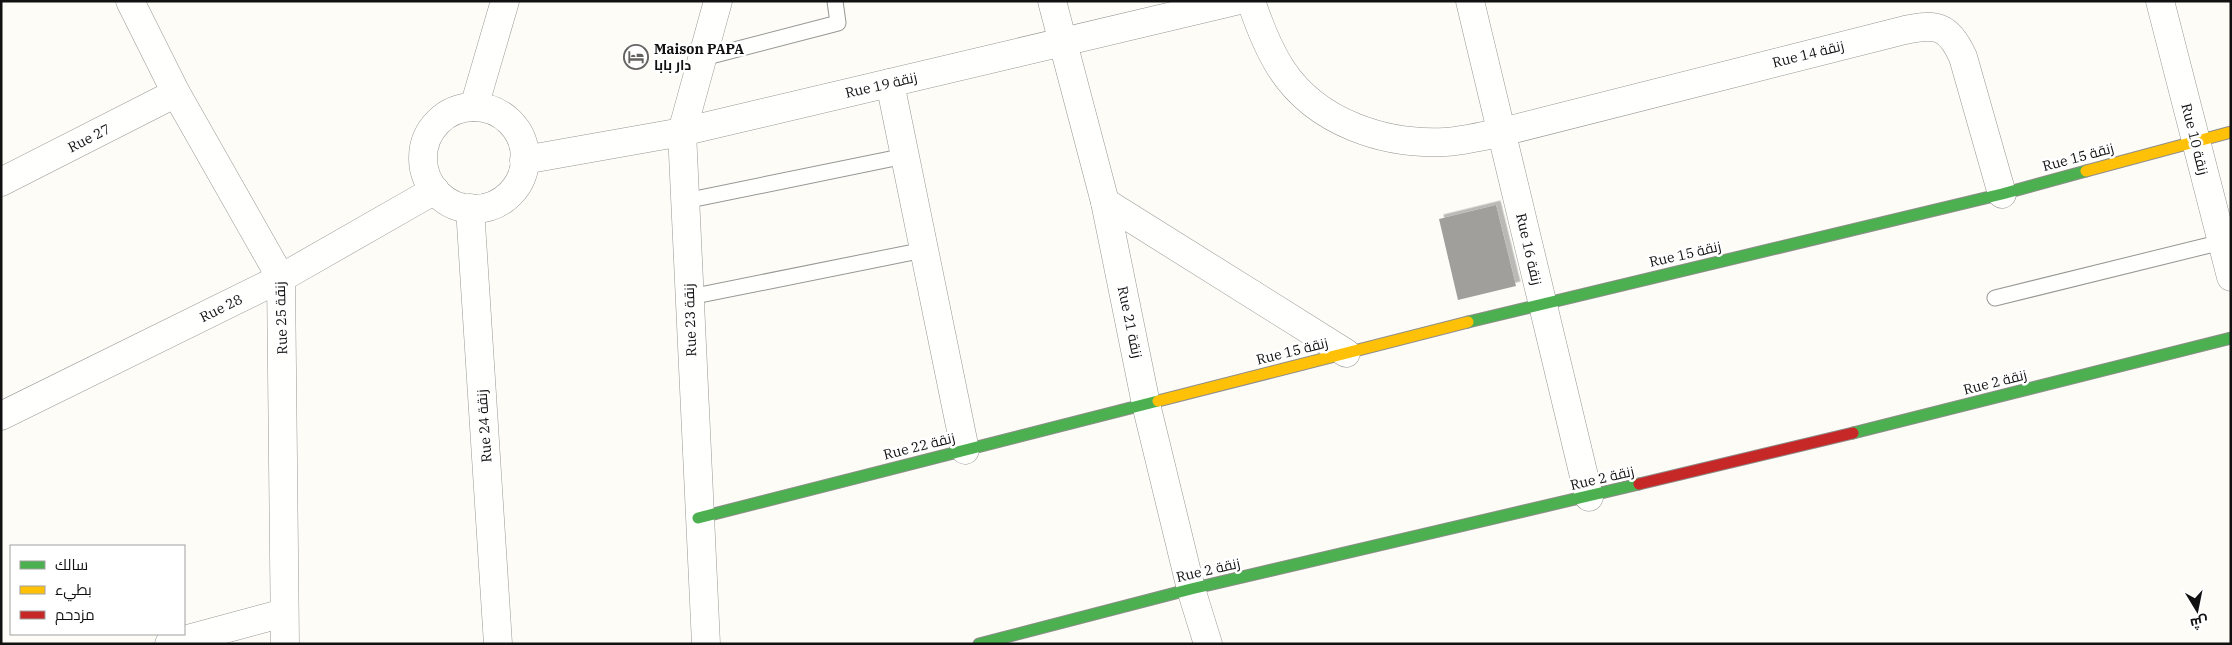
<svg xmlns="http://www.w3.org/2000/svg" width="2232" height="645" font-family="'IBM Plex Serif',Cairo,serif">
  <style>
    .building { fill: #a19f9c; filter: url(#shadow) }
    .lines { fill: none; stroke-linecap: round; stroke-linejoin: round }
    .lane-casing { stroke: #979795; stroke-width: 17 }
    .street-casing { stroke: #979795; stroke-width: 29 }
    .fast-casing { stroke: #8e8d8b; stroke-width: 13 }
    .slow-casing { stroke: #8e8d8b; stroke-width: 13 }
    .jam-casing { stroke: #8e8d8b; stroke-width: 13 }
    .lane { stroke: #fffffe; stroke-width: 15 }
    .street { stroke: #fffffe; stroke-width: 28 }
    .fast { stroke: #4caf50; stroke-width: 11 }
    .slow { stroke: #ffc107; stroke-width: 11 }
    .jam { stroke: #c62828; stroke-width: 11 }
    .labels { text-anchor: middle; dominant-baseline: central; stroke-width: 5; stroke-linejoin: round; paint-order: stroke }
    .poi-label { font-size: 14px; font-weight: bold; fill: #111; stroke: #fff; text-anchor: start }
    .street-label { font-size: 14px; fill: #111; stroke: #fff }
  </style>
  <defs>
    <filter id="shadow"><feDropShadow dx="4.5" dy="-4.5" stdDeviation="0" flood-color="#0004"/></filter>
  </defs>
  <rect width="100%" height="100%" fill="#fdfcf7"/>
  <!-- building -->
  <polygon class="building" points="1496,205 1516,286 1458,300 1439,219"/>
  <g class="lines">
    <defs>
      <g id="lane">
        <polyline points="703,58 838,23 835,1"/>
        <polyline points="685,201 905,156"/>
        <polyline points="690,297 924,250"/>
        <polyline points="1995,298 2222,242"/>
      </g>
      <g id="street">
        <polyline points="130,1 176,93 281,278 285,644"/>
        <polyline points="1052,1 1105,202 1146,404 1191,589 1208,644"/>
        <path d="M1251 1C1259 25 1268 49 1282 70 1317 123 1385 145 1445 142 1464 141 1483 136 1502 132L1905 30C1937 23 1949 26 1963 57L2002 194"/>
        <polyline points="1470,1 1589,497"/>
        <polyline points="2160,1 2231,277"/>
        <polyline points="890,83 965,450"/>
        <polyline points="474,107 505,1"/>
        <circle cx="474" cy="158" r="51"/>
        <polyline points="524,160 682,132 1236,1"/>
        <polyline points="1,182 176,93"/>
        <polyline points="1105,202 1346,353"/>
        <polyline points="470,208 498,644"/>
        <polyline points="1,416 281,278 435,190"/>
        <polyline points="169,644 284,613"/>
        <polyline points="706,644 682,132 718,1"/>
      </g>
      <g id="fast">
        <polyline points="1468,322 2002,194 2086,171"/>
        <polyline points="1853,433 2231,338"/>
        <polyline points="698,518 1158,401"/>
        <polyline points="979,644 1191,589 1639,484"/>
      </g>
      <g id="slow">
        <polyline points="2086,171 2231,132"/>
        <polyline points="1158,401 1468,322"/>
      </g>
      <polyline id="jam" points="1639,484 1853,433"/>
    </defs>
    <!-- lane casing -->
    <use href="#lane" class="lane-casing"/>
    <!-- street casing -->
    <use href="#street" class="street-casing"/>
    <!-- fast casing -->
    <use href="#fast" class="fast-casing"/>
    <!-- slow casing -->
    <use href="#slow" class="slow-casing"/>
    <!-- jam casing -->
    <use href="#jam" class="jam-casing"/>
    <!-- lane -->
    <use href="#lane" class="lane"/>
    <!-- street -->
    <use href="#street" class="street"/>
    <!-- fast -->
    <use href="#fast" class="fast"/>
    <!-- slow -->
    <use href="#slow" class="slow"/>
    <!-- jam -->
    <use href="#jam" class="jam"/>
  </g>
  <!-- icons -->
  <defs>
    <symbol id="hotel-ring" viewBox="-11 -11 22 22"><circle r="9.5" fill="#fff" stroke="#646362" stroke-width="1.5"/><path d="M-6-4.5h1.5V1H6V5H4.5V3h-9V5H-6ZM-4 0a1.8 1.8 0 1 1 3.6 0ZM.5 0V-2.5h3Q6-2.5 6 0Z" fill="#646362"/></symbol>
  </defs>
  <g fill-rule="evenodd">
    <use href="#hotel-ring" x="622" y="43" width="28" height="28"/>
  </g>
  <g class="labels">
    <!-- poi labels -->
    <g class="poi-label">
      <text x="654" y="49">Maison PAPA<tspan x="654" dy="16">دار بابا</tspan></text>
    </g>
    <!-- street labels -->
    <g class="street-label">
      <text transform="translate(1808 54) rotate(-14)">Rue 14 زنقة</text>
      <text transform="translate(881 85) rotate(-13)">Rue 19 زنقة</text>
      <text transform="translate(89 138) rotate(-27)">Rue 27</text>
      <text transform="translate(2195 139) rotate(76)">Rue 10 زنقة</text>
      <text transform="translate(2078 157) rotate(-15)">Rue 15 زنقة</text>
      <text transform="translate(1529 249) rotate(77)">Rue 16 زنقة</text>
      <text transform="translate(1685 254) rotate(-13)">Rue 15 زنقة</text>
      <text transform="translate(221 308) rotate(-26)">Rue 28</text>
      <text transform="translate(281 318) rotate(-92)">Rue 25 زنقة</text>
      <text transform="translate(690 320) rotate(-92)">Rue 23 زنقة</text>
      <text transform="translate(1130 322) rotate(78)">Rue 21 زنقة</text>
      <text transform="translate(1292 351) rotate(-14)">Rue 15 زنقة</text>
      <text transform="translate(1995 382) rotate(-14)">Rue 2 زنقة</text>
      <text transform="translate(484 426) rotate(-94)">Rue 24 زنقة</text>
      <text transform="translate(919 446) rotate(-14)">Rue 22 زنقة</text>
      <text transform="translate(1602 478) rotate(-13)">Rue 2 زنقة</text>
      <text transform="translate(1208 570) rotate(-13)">Rue 2 زنقة</text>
    </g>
  </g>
  <!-- border -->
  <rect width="2232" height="645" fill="none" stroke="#111111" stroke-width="5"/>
  <!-- legend -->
  <rect x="10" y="545" width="175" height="90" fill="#ffffff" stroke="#a0a0a0"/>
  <rect x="20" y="561" width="25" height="8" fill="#4caf50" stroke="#a0a0a0"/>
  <text x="55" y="570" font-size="15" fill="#111111">سالك</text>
  <rect x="20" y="586" width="25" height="8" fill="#ffc107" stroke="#a0a0a0"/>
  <text x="55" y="595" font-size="15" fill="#111111">بطيء</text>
  <rect x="20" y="611" width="25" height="8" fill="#c62828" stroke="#a0a0a0"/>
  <text x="55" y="620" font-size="15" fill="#111111">مزدحم</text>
  <!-- north arrow -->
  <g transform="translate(2197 610) rotate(170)" stroke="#ffffff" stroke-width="4" paint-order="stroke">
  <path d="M0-4L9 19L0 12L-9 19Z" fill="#111111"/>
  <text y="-8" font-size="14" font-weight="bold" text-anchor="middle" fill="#111111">ش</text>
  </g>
</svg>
